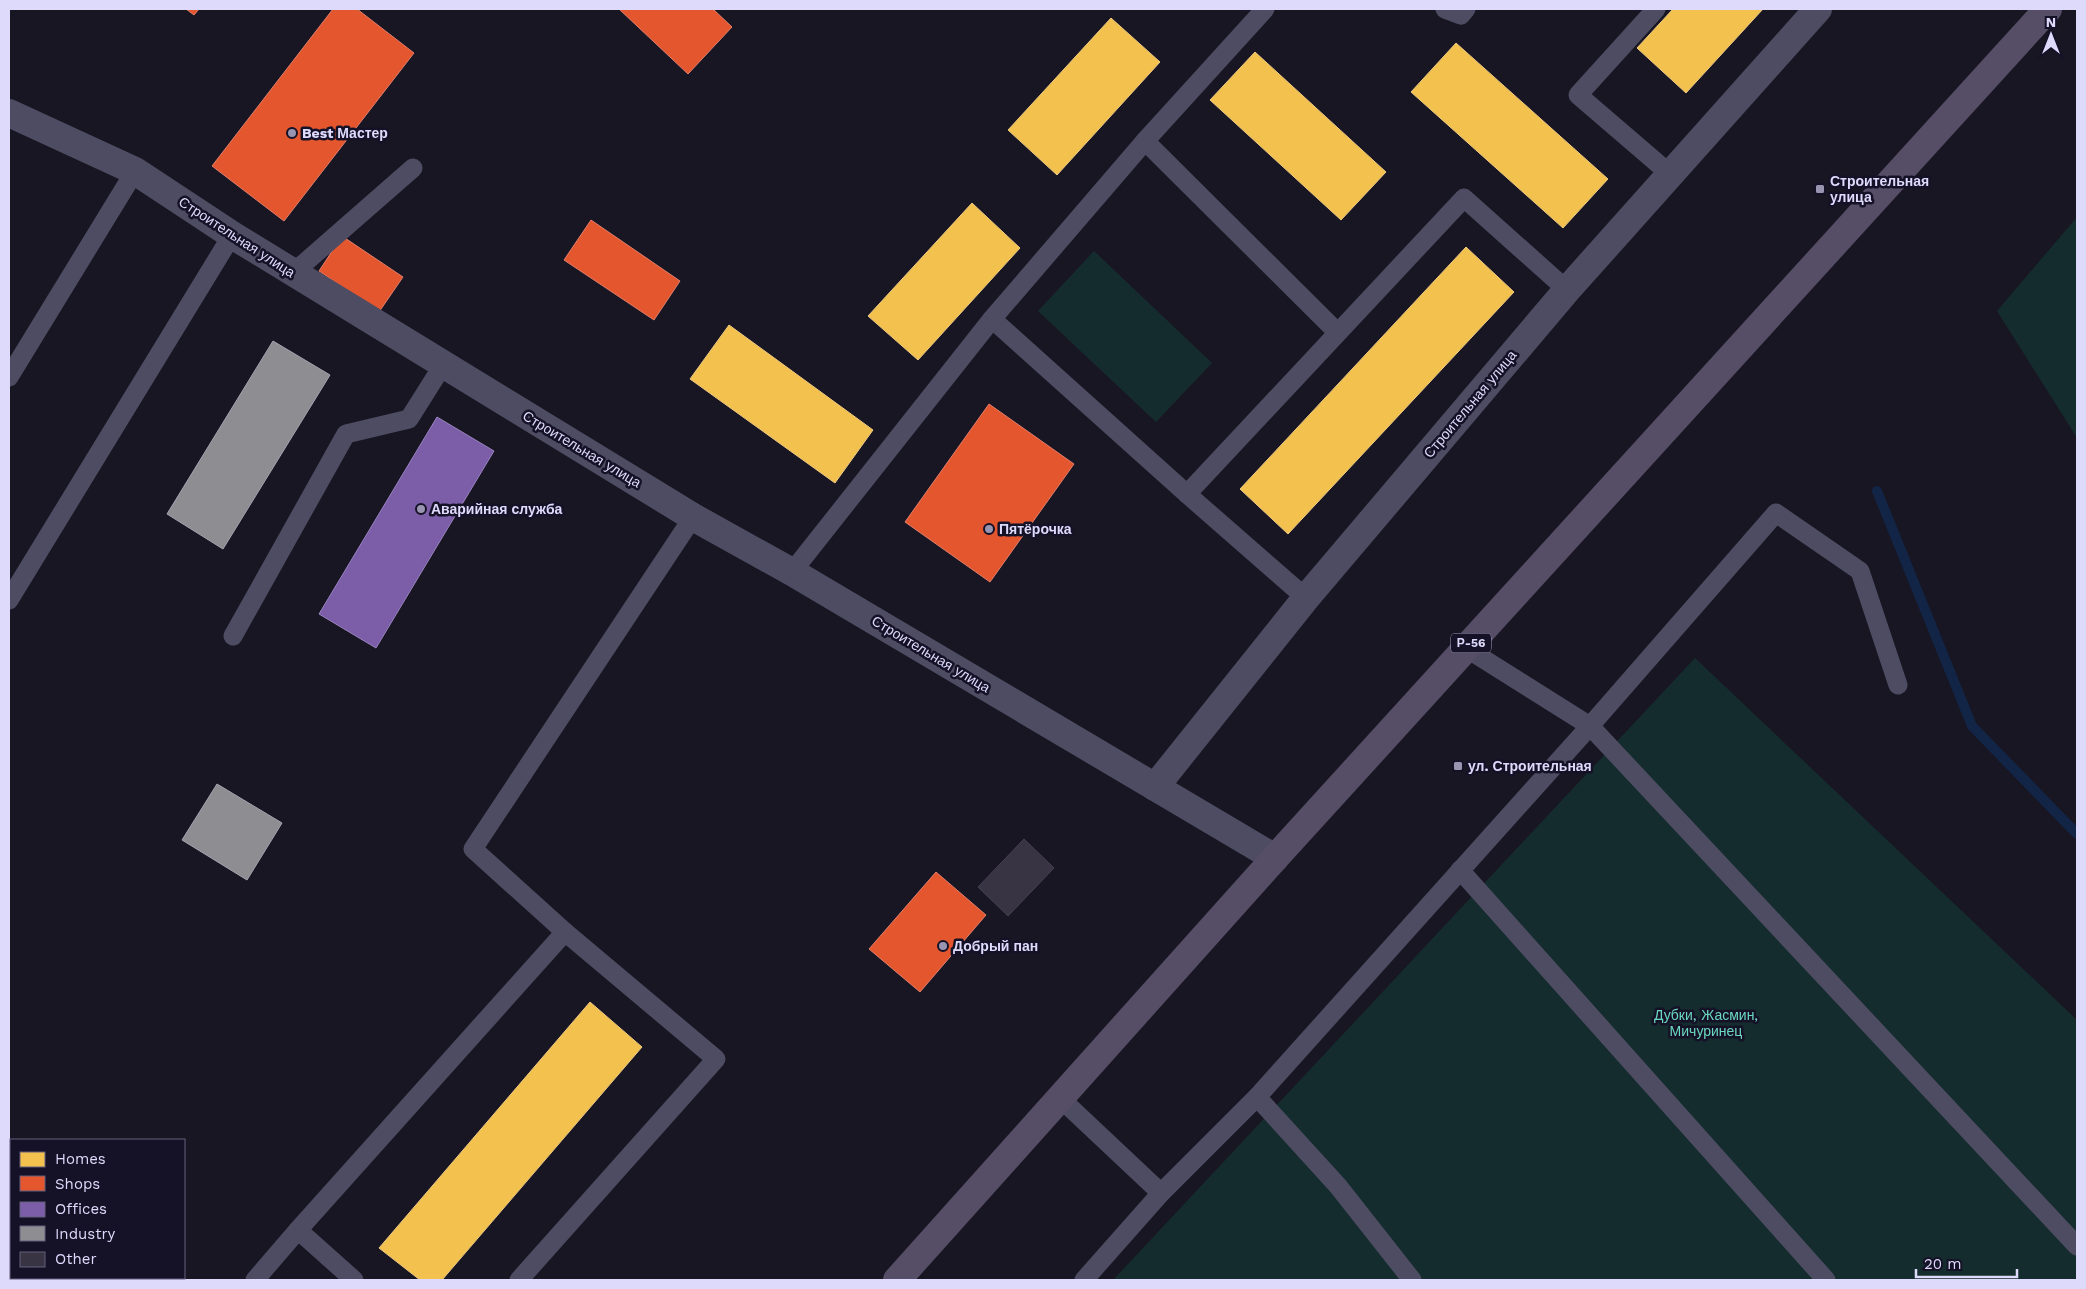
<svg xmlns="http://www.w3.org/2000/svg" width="2086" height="1289" font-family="'Work Sans',sans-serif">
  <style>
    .green { fill: #152c2e }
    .homes { fill: #f2c14e; stroke: #ecc882 }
    .shops { fill: #e4572e; stroke: #e27e6c }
    .offices { fill: #7b5ea7; stroke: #9983c0 }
    .industry { fill: #8d8d92; stroke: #a5a4b2 }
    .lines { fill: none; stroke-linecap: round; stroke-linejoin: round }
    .stream { stroke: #132546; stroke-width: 10 }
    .building { fill: #383444; stroke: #454155 }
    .service { stroke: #4e4c62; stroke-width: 19 }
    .minor { stroke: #4e4c62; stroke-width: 28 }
    .primary { stroke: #564d66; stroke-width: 28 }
    .poi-dot { fill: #9995b0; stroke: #151127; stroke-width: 2 }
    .labels { text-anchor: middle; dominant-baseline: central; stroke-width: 5; stroke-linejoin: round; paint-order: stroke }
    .shield { fill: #151127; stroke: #a29ebc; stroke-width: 1 }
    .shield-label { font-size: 12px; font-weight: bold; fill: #dedafc }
    .poi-label { font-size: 14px; font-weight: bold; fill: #dedafc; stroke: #151127; text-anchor: start }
    .street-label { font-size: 14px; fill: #dedafc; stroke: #151127 }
    .park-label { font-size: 14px; fill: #6ad8bf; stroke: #151127 }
  </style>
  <rect width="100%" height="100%" fill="#181622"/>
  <!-- green -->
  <g class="green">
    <polygon points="2077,217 2077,438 1997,311"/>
    <polygon points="1094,251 1212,363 1156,422 1038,311"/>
    <polygon points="1695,658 2077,1020 2077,1280 1113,1280"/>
  </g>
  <!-- homes -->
  <g class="homes">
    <polygon points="1673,9 1763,9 1686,93 1637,48"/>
    <polygon points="1111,18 1160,62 1057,175 1008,130"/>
    <polygon points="1456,43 1608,179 1563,228 1411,92"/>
    <polygon points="1255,52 1386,172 1341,220 1210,100"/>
    <polygon points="972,203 1020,248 918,360 868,316"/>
    <polygon points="1466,247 1514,292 1288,534 1240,489"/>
    <polygon points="729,325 873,430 835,483 690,379"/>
    <polygon points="590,1002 642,1047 442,1280 420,1280 379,1248"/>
  </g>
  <!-- shops -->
  <g class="shops">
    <polygon points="186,9 199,9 194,15"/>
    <polygon points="333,9 357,9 414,53 284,221 212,166"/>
    <polygon points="619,9 713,9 732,27 688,74"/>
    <polygon points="591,220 680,281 654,320 564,260"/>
    <polygon points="342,236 403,277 379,312 319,271"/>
    <polygon points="989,404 1074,464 990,582 905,522"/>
    <polygon points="936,872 986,915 920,992 869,949"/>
  </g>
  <!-- offices -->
  <polygon class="offices" points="437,417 494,451 376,648 319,614"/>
  <!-- industry -->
  <g class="industry">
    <polygon points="273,341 330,375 223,549 167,514"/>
    <polygon points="217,784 282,823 247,880 182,840"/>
  </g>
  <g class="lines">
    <!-- stream -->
    <polyline class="stream" points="1877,491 1972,726 2077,834"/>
  </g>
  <!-- building -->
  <polygon class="building" points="1024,839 1054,868 1008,916 978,887"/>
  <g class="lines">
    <!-- service -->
    <g class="service">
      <polyline points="1445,9 1461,15 1466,9"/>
      <polyline points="1656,9 1578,95 1670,174"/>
      <polyline points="1145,141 1337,332"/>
      <polyline points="293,273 413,168"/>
      <polyline points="992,319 1187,494 1306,598"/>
      <polyline points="9,377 135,171"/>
      <polyline points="1187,494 1464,198 1567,290"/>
      <polyline points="792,572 992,319 1145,141 1265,9"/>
      <polyline points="9,600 232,235"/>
      <polyline points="233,636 346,434 409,419 443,365"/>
      <polyline points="1466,648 1590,726 2077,1246"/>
      <polyline points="1460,870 1826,1280"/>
      <polyline points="1257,1097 1338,1186 1412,1280"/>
      <polyline points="1060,1098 1161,1193"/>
      <polyline points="298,1230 354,1280"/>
      <polyline points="255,1280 298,1230 565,932 473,849 693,517"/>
      <polyline points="519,1280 716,1059 565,932"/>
      <polyline points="1084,1280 1161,1193 1257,1097 1590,726 1776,513 1860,571 1898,685"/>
    </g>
    <!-- minor -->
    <g class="minor">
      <polyline points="9,113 135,171 232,235 693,517 792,572 1275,858"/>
      <polyline points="1155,787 1306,598 1567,290 1818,9"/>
    </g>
    <!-- primary -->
    <polyline class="primary" points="897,1280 1275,858 2048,9"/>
  </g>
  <!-- markers -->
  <g class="poi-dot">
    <circle cx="292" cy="133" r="5"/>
    <rect x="1815" y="184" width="10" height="10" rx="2.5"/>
    <circle cx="421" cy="509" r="5"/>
    <circle cx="989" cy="529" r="5"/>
    <rect x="1453" y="761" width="10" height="10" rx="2.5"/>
    <circle cx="943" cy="946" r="5"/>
  </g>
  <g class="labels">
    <!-- shield labels -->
    <rect class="shield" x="1451" y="633.5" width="40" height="19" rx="4"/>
    <g class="shield-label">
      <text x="1471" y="643">Р-56</text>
    </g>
    <!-- poi labels -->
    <g class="poi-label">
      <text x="302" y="133">Best Мастер</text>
      <text x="1830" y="181">Строительная<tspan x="1830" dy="16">улица</tspan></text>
      <text x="431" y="509">Аварийная служба</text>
      <text x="999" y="529">Пятёрочка</text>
      <text x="1468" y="766">ул. Строительная</text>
      <text x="953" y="946">Добрый пан</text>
    </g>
    <!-- street labels -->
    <g class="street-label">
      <text transform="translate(237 237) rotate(33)">Строительная улица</text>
      <text transform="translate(1470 404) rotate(-50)">Строительная улица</text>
      <text transform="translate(582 449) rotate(31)">Строительная улица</text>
      <text transform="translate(931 654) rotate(31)">Строительная улица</text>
    </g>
    <!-- park labels -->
    <g class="park-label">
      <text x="1706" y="1015">Дубки, Жасмин,<tspan x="1706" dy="16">Мичуринец</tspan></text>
    </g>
  </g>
  <!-- border -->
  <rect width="2086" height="1289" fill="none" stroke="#dedafc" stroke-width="20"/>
  <!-- legend -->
  <rect x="10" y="1139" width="175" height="140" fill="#151127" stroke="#65617c"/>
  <rect x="20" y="1152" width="25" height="15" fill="#f2c14e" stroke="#65617c"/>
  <text x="55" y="1164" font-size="15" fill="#dedafc">Homes</text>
  <rect x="20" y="1176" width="25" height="15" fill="#e4572e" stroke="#65617c"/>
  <text x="55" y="1189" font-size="15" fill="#dedafc">Shops</text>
  <rect x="20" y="1202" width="25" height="15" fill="#7b5ea7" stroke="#65617c"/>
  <text x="55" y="1214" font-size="15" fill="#dedafc">Offices</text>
  <rect x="20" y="1226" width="25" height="15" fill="#8d8d92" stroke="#65617c"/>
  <text x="55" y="1239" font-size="15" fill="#dedafc">Industry</text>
  <rect x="20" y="1252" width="25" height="15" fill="#383444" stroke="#65617c"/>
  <text x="55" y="1264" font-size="15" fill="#dedafc">Other</text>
  <!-- north arrow -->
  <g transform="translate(2051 35)" stroke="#151127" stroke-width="4" paint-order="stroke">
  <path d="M0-4L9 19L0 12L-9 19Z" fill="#dedafc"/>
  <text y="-8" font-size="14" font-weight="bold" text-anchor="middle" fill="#dedafc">N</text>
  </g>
  <!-- scale -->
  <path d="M1916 1269v8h101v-8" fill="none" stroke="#dedafc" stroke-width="2.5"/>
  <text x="1924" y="1269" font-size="15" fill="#dedafc" stroke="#151127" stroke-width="4" paint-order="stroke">20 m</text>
</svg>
